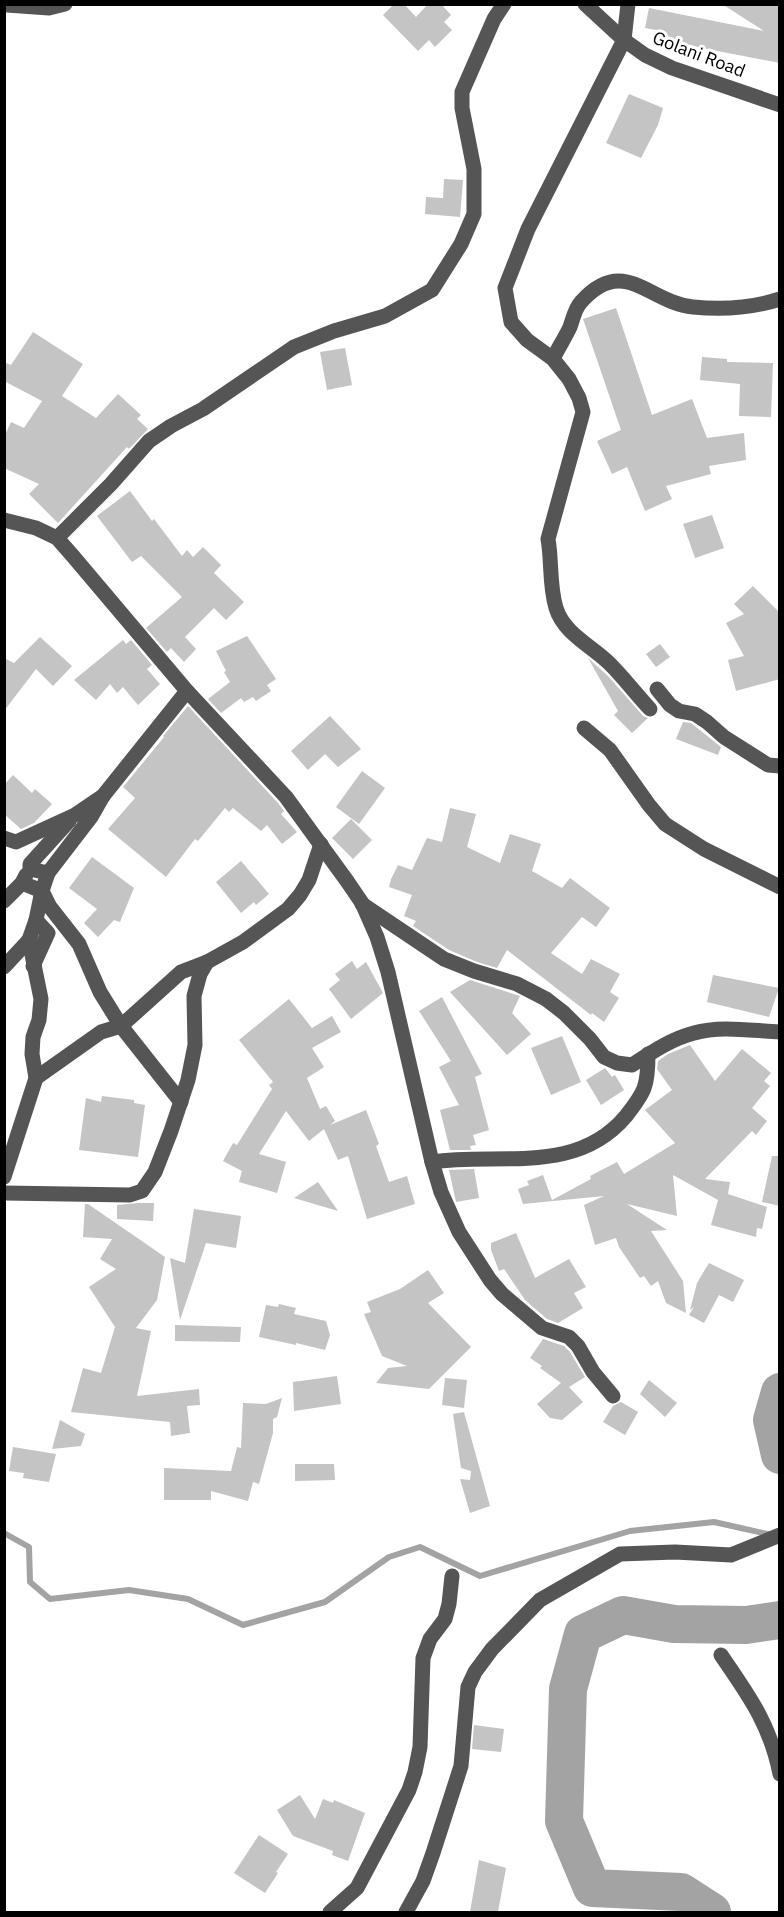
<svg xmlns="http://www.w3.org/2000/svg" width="784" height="1917" font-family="'IBM Plex Sans',sans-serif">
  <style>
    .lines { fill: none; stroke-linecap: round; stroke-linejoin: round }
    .stream { stroke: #a3a3a3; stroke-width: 6 }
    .river { stroke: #a3a3a3; stroke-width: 38 }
    .building { fill: #c4c4c4 }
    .minor { stroke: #555; stroke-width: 15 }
    .labels { text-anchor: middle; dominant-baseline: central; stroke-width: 6; stroke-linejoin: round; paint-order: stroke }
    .street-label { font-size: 18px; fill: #000; stroke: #fff }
  </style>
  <rect width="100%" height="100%" fill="#fff"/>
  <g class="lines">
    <!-- stream -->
    <polyline class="stream" points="4,1533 29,1547 30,1582 50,1599 129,1590 188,1599 243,1625 325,1602 389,1557 420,1547 480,1576 630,1531 714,1522 772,1535"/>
    <!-- river -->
    <g class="river">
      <polyline points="780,1392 772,1420 780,1455"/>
      <polyline points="712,1912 681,1892 592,1888 564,1821 568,1689 583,1634 623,1615 674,1624 746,1625 780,1620"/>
    </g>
  </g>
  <!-- building -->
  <g class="building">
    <polygon points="394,4 404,4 416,17 428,4 441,4 451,15 444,22 452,30 435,47 429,40 418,51 383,15"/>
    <polygon points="722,4 780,4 780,63 661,40 662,31 645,28 649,8 764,31"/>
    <polygon points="629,94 663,108 658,125 641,158 606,143"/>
    <polygon points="444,179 463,180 460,217 425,214 426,197 443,198"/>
    <polygon points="616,308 652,415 692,399 707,438 744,433 746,460 709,466 711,474 666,486 672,499 645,511 627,467 612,474 597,441 621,430 583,319"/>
    <polygon points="33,332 83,364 62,396 96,418 118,394 141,415 137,419 148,429 129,449 127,447 58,523 29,494 39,484 4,468 4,437 11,422 24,428 42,401 4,381 4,362 11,365"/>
    <polygon points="345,348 352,385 327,390 320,352"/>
    <polygon points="702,357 727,359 727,362 773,363 771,417 739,416 740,384 700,380"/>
    <polygon points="130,491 152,521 154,519 182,556 187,550 193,557 203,547 221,565 214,573 244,602 226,620 214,608 185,637 196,649 184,662 171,648 167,652 146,628 182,597 141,556 132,562 97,516"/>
    <polygon points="712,515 724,548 695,558 683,524"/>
    <polygon points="753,586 780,613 780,679 736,691 728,660 744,656 726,623 744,614 734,604"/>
    <polygon points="247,636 276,679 267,685 271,691 256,701 253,697 244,702 241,698 221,713 208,699 230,682 224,672 226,671 216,651"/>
    <polygon points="40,637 72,666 53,686 36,669 4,711 4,658 14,663"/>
    <polygon points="123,640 126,644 131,640 152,665 147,669 160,684 138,705 123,687 117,693 110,684 96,700 74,680"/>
    <polygon points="660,644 670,657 656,667 646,654"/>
    <polygon points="588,658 608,676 643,716 648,718 632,733 614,715 618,711"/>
    <polygon points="188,706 278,803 284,811 281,814 297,832 282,844 267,825 261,831 233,808 229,812 225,808 198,841 195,839 166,877 108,829 135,798 123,787 164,737 163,736"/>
    <polygon points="330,716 361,749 338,767 325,754 308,770 291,751"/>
    <polygon points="683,722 691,723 721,747 718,755 676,739"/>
    <polygon points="362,771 385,788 359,824 336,807"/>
    <polygon points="13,775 32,793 35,789 52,804 34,823 21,829 4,814 4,785"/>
    <polygon points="450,808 476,814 467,847 500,863 510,834 541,844 532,871 562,888 570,878 610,908 596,927 582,917 551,953 582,974 591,959 620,974 610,992 619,998 604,1022 592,1013 591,1015 507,950 497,968 477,962 449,950 413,926 416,921 404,916 412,895 389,887 391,879 398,865 412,870 427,838 442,842"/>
    <polygon points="351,819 372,840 353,859 332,838"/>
    <polygon points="92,857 134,888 120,922 114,920 98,937 84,923 97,909 69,888"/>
    <polygon points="241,861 269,894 256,905 254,902 241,913 216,882"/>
    <polygon points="352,961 357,969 366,962 383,993 351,1019 329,989 340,980 335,974"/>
    <polygon points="713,975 779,988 769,1017 707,1002"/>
    <polygon points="470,980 520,996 512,1013 531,1034 507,1055 450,992"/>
    <polygon points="442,997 482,1074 475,1077 489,1130 473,1135 476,1145 470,1146 471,1150 450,1150 440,1110 459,1105 439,1067 451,1061 419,1011"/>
    <polygon points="289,999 312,1028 332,1016 341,1032 312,1048 324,1067 307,1078 320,1109 326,1106 335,1121 330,1125 366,1110 379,1144 376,1146 389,1182 407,1176 415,1204 367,1219 348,1156 338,1160 324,1129 309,1141 286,1111 259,1154 286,1162 277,1193 239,1182 242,1171 223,1161 233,1143 237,1145 272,1089 269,1085 273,1082 239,1040"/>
    <polygon points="562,1036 581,1082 551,1095 531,1048"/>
    <polygon points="690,1045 715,1081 742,1049 771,1073 764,1081 770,1086 752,1108 767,1121 756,1135 752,1131 705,1179 730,1182 728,1194 767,1207 762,1229 757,1228 756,1237 711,1225 718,1200 673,1175 677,1216 627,1204 667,1230 651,1231 683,1281 686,1313 666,1303 658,1281 651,1286 644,1276 640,1278 619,1247 616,1238 595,1245 584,1205 604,1196 523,1204 518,1189 529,1185 527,1181 543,1175 552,1200 591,1179 590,1176 617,1162 624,1174 675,1143 645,1110 672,1090 657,1069 658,1061 668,1054"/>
    <polygon points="605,1068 612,1077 615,1075 624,1090 601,1105 586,1080"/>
    <polygon points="102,1096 134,1100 134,1103 145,1105 138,1157 79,1150 86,1098 101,1102"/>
    <polygon points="772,1156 780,1156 780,1206 762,1202"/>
    <polygon points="474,1169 479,1198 456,1202 449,1170"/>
    <polygon points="318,1182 338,1211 294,1198"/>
    <polygon points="138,1203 154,1203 153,1221 117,1219 117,1205"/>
    <polygon points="85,1204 88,1204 165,1257 157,1300 136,1328 151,1331 137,1396 199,1389 200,1405 187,1406 190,1433 171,1436 170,1422 71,1412 83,1368 101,1373 115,1327 89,1287 116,1269 100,1259 112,1239 83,1237"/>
    <polygon points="194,1209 241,1216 236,1248 206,1243 180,1320 170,1258 185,1263"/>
    <polygon points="516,1233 535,1278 569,1259 586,1287 574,1293 583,1308 558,1323 547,1319 525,1300 504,1269 499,1271 491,1250 491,1243"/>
    <polygon points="709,1263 744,1280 733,1302 719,1295 704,1323 689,1315 694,1307 690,1310 697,1283"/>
    <polygon points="428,1270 444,1293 428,1303 471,1347 429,1389 376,1383 388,1368 407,1366 382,1356 364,1314 371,1312 367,1302 400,1289"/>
    <polygon points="279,1304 296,1308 294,1314 326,1321 330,1335 325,1350 296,1343 296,1345 259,1337 266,1305 278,1307"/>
    <polygon points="175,1325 241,1327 240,1342 175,1341"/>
    <polygon points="543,1339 564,1346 570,1352 585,1377 569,1387 583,1402 562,1420 550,1418 537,1404 561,1383 540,1368 542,1366 530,1358"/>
    <polygon points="337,1376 341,1404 294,1411 293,1382"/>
    <polygon points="445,1378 467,1380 464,1408 442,1405"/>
    <polygon points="649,1380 677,1403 665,1417 640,1394"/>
    <polygon points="282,1398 277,1417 273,1419 273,1433 259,1484 253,1482 248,1501 211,1491 211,1500 164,1500 164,1468 231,1471 237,1447 241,1448 243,1403 266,1404"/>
    <polygon points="621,1402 638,1412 625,1435 603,1422 613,1406"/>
    <polygon points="464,1412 490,1506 470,1513 460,1479 470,1480 471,1471 461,1468 453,1414"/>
    <polygon points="60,1420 85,1434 81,1446 52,1449"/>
    <polygon points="13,1447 56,1454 49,1482 23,1478 24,1473 9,1471"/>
    <polygon points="295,1464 334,1464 335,1480 295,1481"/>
    <polygon points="474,1725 504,1729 501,1752 472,1749"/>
    <polygon points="300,1795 315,1819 323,1799 333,1803 334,1800 365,1813 348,1861 332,1855 333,1851 293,1836 277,1810"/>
    <polygon points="259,1835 288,1854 276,1872 278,1873 265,1893 234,1873"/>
    <polygon points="479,1860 506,1868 498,1912 470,1912"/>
  </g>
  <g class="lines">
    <!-- minor -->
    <g class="minor">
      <polyline points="585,4 624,40 645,55 672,68 780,105"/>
      <path d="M628 4 624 40 528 229 505 288 511 322 527 340 553 359 569 379 579 398 583 412 548 539C552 561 549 585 556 608 564 634 592 646 610 664 624 678 636 694 650 709"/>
      <polyline points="7,5 49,8 65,4"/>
      <path d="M553 359C558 348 565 338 570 327 573 319 575 308 581 302 624 254 649 303 693 307 722 310 752 308 780 299"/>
      <polyline points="4,520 36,528 57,538 72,555 187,691 286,797 347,881 362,903 377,937 388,972 432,1162 441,1192 459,1232 490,1280 502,1294 542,1328 569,1337 578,1346 593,1372 613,1396"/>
      <polyline points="57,538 111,484 149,441 171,426 203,409 294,347 334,331 385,316 432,290 461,244 474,214 474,169 462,108 462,92 494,19 504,4"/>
      <polyline points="657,689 670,705 679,711 695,714 707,722 724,737 768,765 780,766"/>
      <polyline points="584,728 610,750 649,805 665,824 704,849 780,887"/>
      <polyline points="103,796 91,817 48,873 42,891 50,907 79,944 100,992 121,1026 181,1102"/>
      <polyline points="4,838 16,842 75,815 103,796 187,691"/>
      <polyline points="48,873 30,869 30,864 69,821"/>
      <polyline points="4,901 22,883 26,875"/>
      <path d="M362 904 444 959 474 971 517 984 546 999 564 1013 590 1039 604 1057 617 1063 632 1065C652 1052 671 1039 694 1033 721 1025 753 1031 780 1032"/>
      <polyline points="33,966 48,933 36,920"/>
      <polyline points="4,967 29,940"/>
      <polyline points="36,1078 101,1032 121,1026 181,972 207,962"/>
      <path d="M432 1162C498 1152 576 1176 626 1116 645 1092 648 1086 648 1054"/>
      <polyline points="4,1177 36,1078 32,1054 33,1037 39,1020 41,999 29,940 36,920 42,891 22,883"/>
      <polyline points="4,1193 130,1195 142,1191 155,1172 171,1131 188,1080 195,1045 194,996 200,974 207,962 243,942 288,909 300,895 309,880 321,844"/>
      <path d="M721 1655C749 1696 770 1724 780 1774"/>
      <polyline points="330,1912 357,1888 409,1790 415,1772 420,1747 423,1658 430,1639 445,1619 449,1604 452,1576"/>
      <polyline points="406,1912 423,1881 433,1853 461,1766 468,1687 475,1672 492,1649 540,1600 620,1554 675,1552 731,1555 780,1535"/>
    </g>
  </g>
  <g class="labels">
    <!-- street labels -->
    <g class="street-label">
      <text transform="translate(699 54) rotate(21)">Golani Road</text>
    </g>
  </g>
  <!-- border -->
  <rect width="784" height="1917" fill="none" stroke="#000000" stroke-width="12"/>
</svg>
